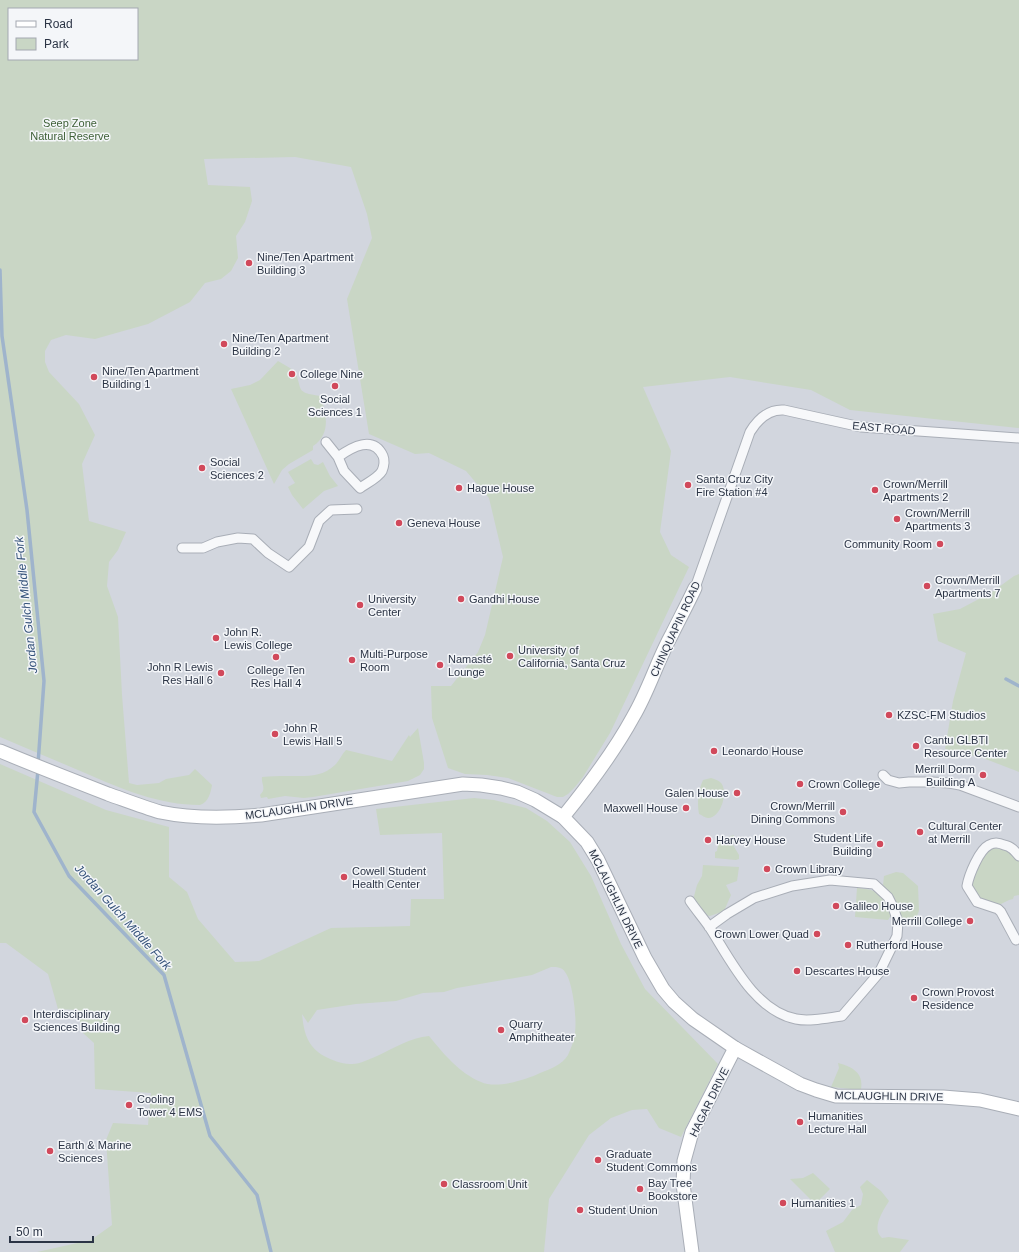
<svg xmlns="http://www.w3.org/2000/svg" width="1019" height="1252" font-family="Arial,sans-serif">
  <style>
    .built { fill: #d2d6de; fill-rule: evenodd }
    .green { fill: #c9d6c5; fill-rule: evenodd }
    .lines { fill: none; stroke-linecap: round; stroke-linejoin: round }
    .stream { stroke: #9fb4cc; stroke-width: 3.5 }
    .street-casing { stroke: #a9aeb7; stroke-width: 11 }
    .secondary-casing { stroke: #a9aeb7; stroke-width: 15 }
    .street { stroke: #f7f8fa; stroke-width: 9 }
    .secondary { stroke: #fff; stroke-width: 13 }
    .poi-dot { fill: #d1495b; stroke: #f4f6f9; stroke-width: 1.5 }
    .labels { text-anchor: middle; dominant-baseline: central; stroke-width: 3; stroke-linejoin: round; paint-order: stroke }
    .park-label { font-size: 11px; fill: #3f6138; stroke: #f4f6f9 }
    .poi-label { font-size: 11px; fill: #2b3445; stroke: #f4f6f9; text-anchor: start }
    .street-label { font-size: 11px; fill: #2b3445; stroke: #f4f6f9 }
    .water-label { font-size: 12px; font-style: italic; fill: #34527a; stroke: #f4f6f9 }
  </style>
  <rect width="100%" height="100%" fill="#e4e7ec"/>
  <!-- built -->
  <path class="built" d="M0 0H1019V1252H0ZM9 9H137V59H9Z"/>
  <!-- green -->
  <g class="green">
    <path d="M0 0H1019V428L850 410 811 390 730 377 643 387 671 451 660 532 671 555 689 567 610 733 583 777 575 787 568 794 563 797H557L508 778 487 775 465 774 448 768 432 718 431 686H451L478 652 485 635 503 557 489 498 466 471 429 453 415 454 369 434 347 299 372 238 367 214 351 167 295 157 204 159 208 185 250 187 252 201 245 222 236 236 238 258 231 271 221 279 205 283 190 302 148 324 95 339 66 335 51 340 45 351V362L49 372 79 404 95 435 82 464 89 521 126 532 118 550 109 562 107 586 118 617 122 695 129 783 137 785 159 783 166 779 189 775 195 769 212 785C211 792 208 803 200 805 159 805 122 789 85 773 57 761 28 749 0 737ZM9 9H137V59H9Z"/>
    <path d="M278 361 295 371C303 391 295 392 320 396 327 414 331 434 313 446V450L289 464 282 470 274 484 231 389 250 385 260 380Z"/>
    <polygon points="311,459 314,464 318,465 323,462 330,476 338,486 324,491 303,509 292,495 288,487 295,483 288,472"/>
    <polygon points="1019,574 1019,772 983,758 945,749 953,701 966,653 938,641 933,614 960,609 992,592 1014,576"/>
    <path d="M418 728 424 763V769L420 775 408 781 313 797 304 798 285 796 268 799 267 797 261 798 260 795C267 788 261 785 262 777 270 776 279 776 287 776 305 776 321 778 335 765 340 760 342 754 346 750L392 761 409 735 410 737Z"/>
    <path d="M0 764 106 810 169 827V877L187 892 198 919 235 962 259 961 331 928 410 926 411 899H444L442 833 380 835 376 809 474 798 494 800 526 808 547 821 570 842 591 876 621 944 645 989 718 1064 681 1137 659 1128 647 1109 632 1110 611 1118 589 1135 549 1199 544 1252H37L91 1240 112 1225 106 1140 113 1123 148 1125 151 1093 95 1089 94 1043 83 1033 77 1010 58 1009 48 974 6 943H0ZM551 967C557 967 562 967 565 972 573 982 577 1019 575 1032 575 1039 571 1048 568 1055 562 1065 550 1069 540 1073 526 1080 496 1089 481 1082 459 1073 443 1053 429 1036 410 1038 394 1048 377 1056 369 1059 359 1065 350 1064 341 1064 332 1060 324 1056 307 1046 304 1033 302 1014L308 1023 317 1010 356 1004 396 1001 423 993 444 992 457 988 532 975Z"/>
    <path d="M711 778C714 779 718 780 720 782 729 789 722 818 708 818 705 818 702 815 699 814 697 802 698 791 703 780Z"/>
    <polygon points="734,835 733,845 739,855 739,859 736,860 715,858 715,852 717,851 719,839 728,840 730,836"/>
    <polygon points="990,848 1010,849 1019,861 1019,895 1014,896 1013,899 1009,900 999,905 978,898 972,890 971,883 984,853"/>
    <polygon points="703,865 739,867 737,881 726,885 731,895 724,911 710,916 703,915 693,900 697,885 702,876"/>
    <polygon points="896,872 903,873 918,886 919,911 917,916 912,921 900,920 891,894 883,885 884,876"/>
    <path d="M857 888C878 889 884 895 892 914L888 920 855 917Z"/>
    <path d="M838 1063C853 1067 864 1073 861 1090L831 1087 839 1068Z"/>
    <polygon points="813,1173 830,1189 815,1204 790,1179 803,1178"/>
    <path d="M867 1180 881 1191 889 1201C883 1211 871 1228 882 1238L889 1237 909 1240 900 1252H835L826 1231 843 1222 852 1210 861 1205 863 1194 860 1187Z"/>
  </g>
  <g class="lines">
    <!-- stream -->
    <g class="stream">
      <polyline points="0,270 2,336 27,510 44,681 38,764"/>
      <polyline points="1006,679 1019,686"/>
      <polyline points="38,770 34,812 69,876 164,975 210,1136 257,1195 271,1252"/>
    </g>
    <defs>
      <g id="street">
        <path d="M326 442 338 457 344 471 360 488C367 483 378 478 382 471 384 466 385 461 383 456 373 435 352 447 338 457"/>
        <polyline points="182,548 203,548 217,542 238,538 253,539 268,553 289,567 309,547 319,521 331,510 357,509"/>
        <path d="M695 588 750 432C758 419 769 409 784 410L861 427 1019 438"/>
        <polyline points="883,775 888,780 899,783 909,782 932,782 949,783 960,785 1019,807"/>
        <path d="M690 901C696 910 704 919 710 928 731 961 755 1011 796 1019 810 1022 827 1018 842 1016L879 973 897 936 898 922 893 907 888 897 874 884 830 880 792 886 754 898 727 914 709 927"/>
        <path d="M1016 940 1001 912 998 909 977 902 967 886C969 875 979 850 989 845 994 842 1000 843 1004 845 1011 846 1015 851 1019 856"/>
      </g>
      <g id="secondary">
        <path d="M0 751C36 766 72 780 108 794 125 800 143 807 160 812 193 819 228 818 261 815L463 784 481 785 501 788 517 792 535 800 563 817 587 842 598 860 645 958 663 989 674 1002 693 1019 735 1048 800 1084 816 1090 836 1096 943 1097 980 1100 1019 1109"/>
        <path d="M563 817C589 785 614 752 633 717 649 690 657 661 672 634 680 618 688 603 695 588"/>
        <polyline points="692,1252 683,1184 684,1161 692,1132 735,1048"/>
      </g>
    </defs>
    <!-- street casing -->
    <use href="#street" class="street-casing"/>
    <!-- secondary casing -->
    <use href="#secondary" class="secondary-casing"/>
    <!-- street -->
    <use href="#street" class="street"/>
    <!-- secondary -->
    <use href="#secondary" class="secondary"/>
  </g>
  <!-- markers -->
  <g class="poi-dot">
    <circle cx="249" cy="263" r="4"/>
    <circle cx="224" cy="344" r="4"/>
    <circle cx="292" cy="374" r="4"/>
    <circle cx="94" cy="377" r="4"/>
    <circle cx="335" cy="386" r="4"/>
    <circle cx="202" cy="468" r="4"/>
    <circle cx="688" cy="485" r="4"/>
    <circle cx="459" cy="488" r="4"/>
    <circle cx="875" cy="490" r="4"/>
    <circle cx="897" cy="519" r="4"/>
    <circle cx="399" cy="523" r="4"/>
    <circle cx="940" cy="544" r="4"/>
    <circle cx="927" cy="586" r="4"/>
    <circle cx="461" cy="599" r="4"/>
    <circle cx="360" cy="605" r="4"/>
    <circle cx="216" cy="638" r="4"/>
    <circle cx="510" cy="656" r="4"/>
    <circle cx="276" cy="657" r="4"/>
    <circle cx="352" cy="660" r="4"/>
    <circle cx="440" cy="665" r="4"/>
    <circle cx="221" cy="673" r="4"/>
    <circle cx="889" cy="715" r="4"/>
    <circle cx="275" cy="734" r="4"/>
    <circle cx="916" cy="746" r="4"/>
    <circle cx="714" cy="751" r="4"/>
    <circle cx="983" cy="775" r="4"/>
    <circle cx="800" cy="784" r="4"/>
    <circle cx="737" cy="793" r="4"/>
    <circle cx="686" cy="808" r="4"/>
    <circle cx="843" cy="812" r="4"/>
    <circle cx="920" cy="832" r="4"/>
    <circle cx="708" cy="840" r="4"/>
    <circle cx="880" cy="844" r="4"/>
    <circle cx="767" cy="869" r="4"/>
    <circle cx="344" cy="877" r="4"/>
    <circle cx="836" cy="906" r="4"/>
    <circle cx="970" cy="921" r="4"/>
    <circle cx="817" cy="934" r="4"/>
    <circle cx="848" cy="945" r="4"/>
    <circle cx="797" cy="971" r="4"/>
    <circle cx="914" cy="998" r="4"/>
    <circle cx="25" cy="1020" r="4"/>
    <circle cx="501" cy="1030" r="4"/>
    <circle cx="129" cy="1105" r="4"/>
    <circle cx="800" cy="1122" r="4"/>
    <circle cx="50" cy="1151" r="4"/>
    <circle cx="598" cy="1160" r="4"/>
    <circle cx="444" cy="1184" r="4"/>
    <circle cx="640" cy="1189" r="4"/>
    <circle cx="783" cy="1203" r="4"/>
    <circle cx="580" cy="1210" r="4"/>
  </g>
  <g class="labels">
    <!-- park labels -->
    <g class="park-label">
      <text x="70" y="123">Seep Zone<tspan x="70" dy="13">Natural Reserve</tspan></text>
    </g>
    <!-- poi labels -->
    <g class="poi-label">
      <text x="257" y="257">Nine/Ten Apartment<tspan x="257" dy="13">Building 3</tspan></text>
      <text x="232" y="338">Nine/Ten Apartment<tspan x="232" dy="13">Building 2</tspan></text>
      <text x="102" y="371">Nine/Ten Apartment<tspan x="102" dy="13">Building 1</tspan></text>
      <text x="300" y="374">College Nine</text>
      <text x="335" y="399" text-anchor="middle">Social<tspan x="335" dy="13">Sciences 1</tspan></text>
      <text x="210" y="462">Social<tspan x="210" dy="13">Sciences 2</tspan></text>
      <text x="696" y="479">Santa Cruz City<tspan x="696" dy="13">Fire Station #4</tspan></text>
      <text x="883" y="484">Crown/Merrill<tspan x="883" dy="13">Apartments 2</tspan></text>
      <text x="467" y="488">Hague House</text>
      <text x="905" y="513">Crown/Merrill<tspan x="905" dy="13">Apartments 3</tspan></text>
      <text x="407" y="523">Geneva House</text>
      <text x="932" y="544" text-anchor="end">Community Room</text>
      <text x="935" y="580">Crown/Merrill<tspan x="935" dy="13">Apartments 7</tspan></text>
      <text x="368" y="599">University<tspan x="368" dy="13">Center</tspan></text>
      <text x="469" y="599">Gandhi House</text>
      <text x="224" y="632">John R.<tspan x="224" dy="13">Lewis College</tspan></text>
      <text x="518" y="650">University of<tspan x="518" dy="13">California, Santa Cruz</tspan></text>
      <text x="360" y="654">Multi-Purpose<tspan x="360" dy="13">Room</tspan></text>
      <text x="448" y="659">Namasté<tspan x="448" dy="13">Lounge</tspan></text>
      <text x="213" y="667" text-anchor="end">John R Lewis<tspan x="213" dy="13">Res Hall 6</tspan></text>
      <text x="276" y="670" text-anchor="middle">College Ten<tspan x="276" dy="13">Res Hall 4</tspan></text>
      <text x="897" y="715">KZSC-FM Studios</text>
      <text x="283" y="728">John R<tspan x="283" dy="13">Lewis Hall 5</tspan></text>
      <text x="924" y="740">Cantu GLBTI<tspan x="924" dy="13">Resource Center</tspan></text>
      <text x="722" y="751">Leonardo House</text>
      <text x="975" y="769" text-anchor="end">Merrill Dorm<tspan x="975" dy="13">Building A</tspan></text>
      <text x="808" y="784">Crown College</text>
      <text x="729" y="793" text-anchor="end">Galen House</text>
      <text x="835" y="806" text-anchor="end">Crown/Merrill<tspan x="835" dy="13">Dining Commons</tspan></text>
      <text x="678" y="808" text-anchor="end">Maxwell House</text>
      <text x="928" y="826">Cultural Center<tspan x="928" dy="13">at Merrill</tspan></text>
      <text x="872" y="838" text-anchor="end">Student Life<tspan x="872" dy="13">Building</tspan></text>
      <text x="716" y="840">Harvey House</text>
      <text x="775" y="869">Crown Library</text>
      <text x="352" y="871">Cowell Student<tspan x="352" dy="13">Health Center</tspan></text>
      <text x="844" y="906">Galileo House</text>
      <text x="962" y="921" text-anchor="end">Merrill College</text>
      <text x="809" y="934" text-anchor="end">Crown Lower Quad</text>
      <text x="856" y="945">Rutherford House</text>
      <text x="805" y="971">Descartes House</text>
      <text x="922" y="992">Crown Provost<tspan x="922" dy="13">Residence</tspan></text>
      <text x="33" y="1014">Interdisciplinary<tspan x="33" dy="13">Sciences Building</tspan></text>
      <text x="509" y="1024">Quarry<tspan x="509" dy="13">Amphitheater</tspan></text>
      <text x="137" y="1099">Cooling<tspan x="137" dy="13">Tower 4 EMS</tspan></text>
      <text x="808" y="1116">Humanities<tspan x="808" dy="13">Lecture Hall</tspan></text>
      <text x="58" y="1145">Earth &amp; Marine<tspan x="58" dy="13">Sciences</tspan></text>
      <text x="606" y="1154">Graduate<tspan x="606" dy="13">Student Commons</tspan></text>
      <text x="648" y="1183">Bay Tree<tspan x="648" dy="13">Bookstore</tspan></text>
      <text x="452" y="1184">Classroom Unit</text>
      <text x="791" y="1203">Humanities 1</text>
      <text x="588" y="1210">Student Union</text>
    </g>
    <!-- street labels -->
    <g class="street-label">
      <text transform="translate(884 428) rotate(5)">EAST ROAD</text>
      <text transform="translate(675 629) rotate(-65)">CHINQUAPIN ROAD</text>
      <text transform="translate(299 808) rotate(-8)">MCLAUGHLIN DRIVE</text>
      <text transform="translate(616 899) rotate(64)">MCLAUGHLIN DRIVE</text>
      <text transform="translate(889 1096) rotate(1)">MCLAUGHLIN DRIVE</text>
      <text transform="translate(709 1102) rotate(-64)">HAGAR DRIVE</text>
    </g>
    <!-- water labels -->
    <g class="water-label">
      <text transform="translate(26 605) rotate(-96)">Jordan Gulch Middle Fork</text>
      <text transform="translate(123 917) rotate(48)">Jordan Gulch Middle Fork</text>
    </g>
  </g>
  <!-- legend -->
  <rect x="8" y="8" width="130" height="52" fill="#f4f6f9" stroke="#a4a8b1"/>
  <rect x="16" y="21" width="20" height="6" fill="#ffffff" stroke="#a4a8b1"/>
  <text x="44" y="28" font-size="12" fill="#2b3445">Road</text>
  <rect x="16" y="38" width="20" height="12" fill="#c9d6c5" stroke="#a4a8b1"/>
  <text x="44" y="48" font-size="12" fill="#2b3445">Park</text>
  <!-- scale -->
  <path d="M10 1236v6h83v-6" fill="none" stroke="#2b3445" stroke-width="2"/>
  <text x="16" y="1236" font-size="12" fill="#2b3445" stroke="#f4f6f9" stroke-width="3" paint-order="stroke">50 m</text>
</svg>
